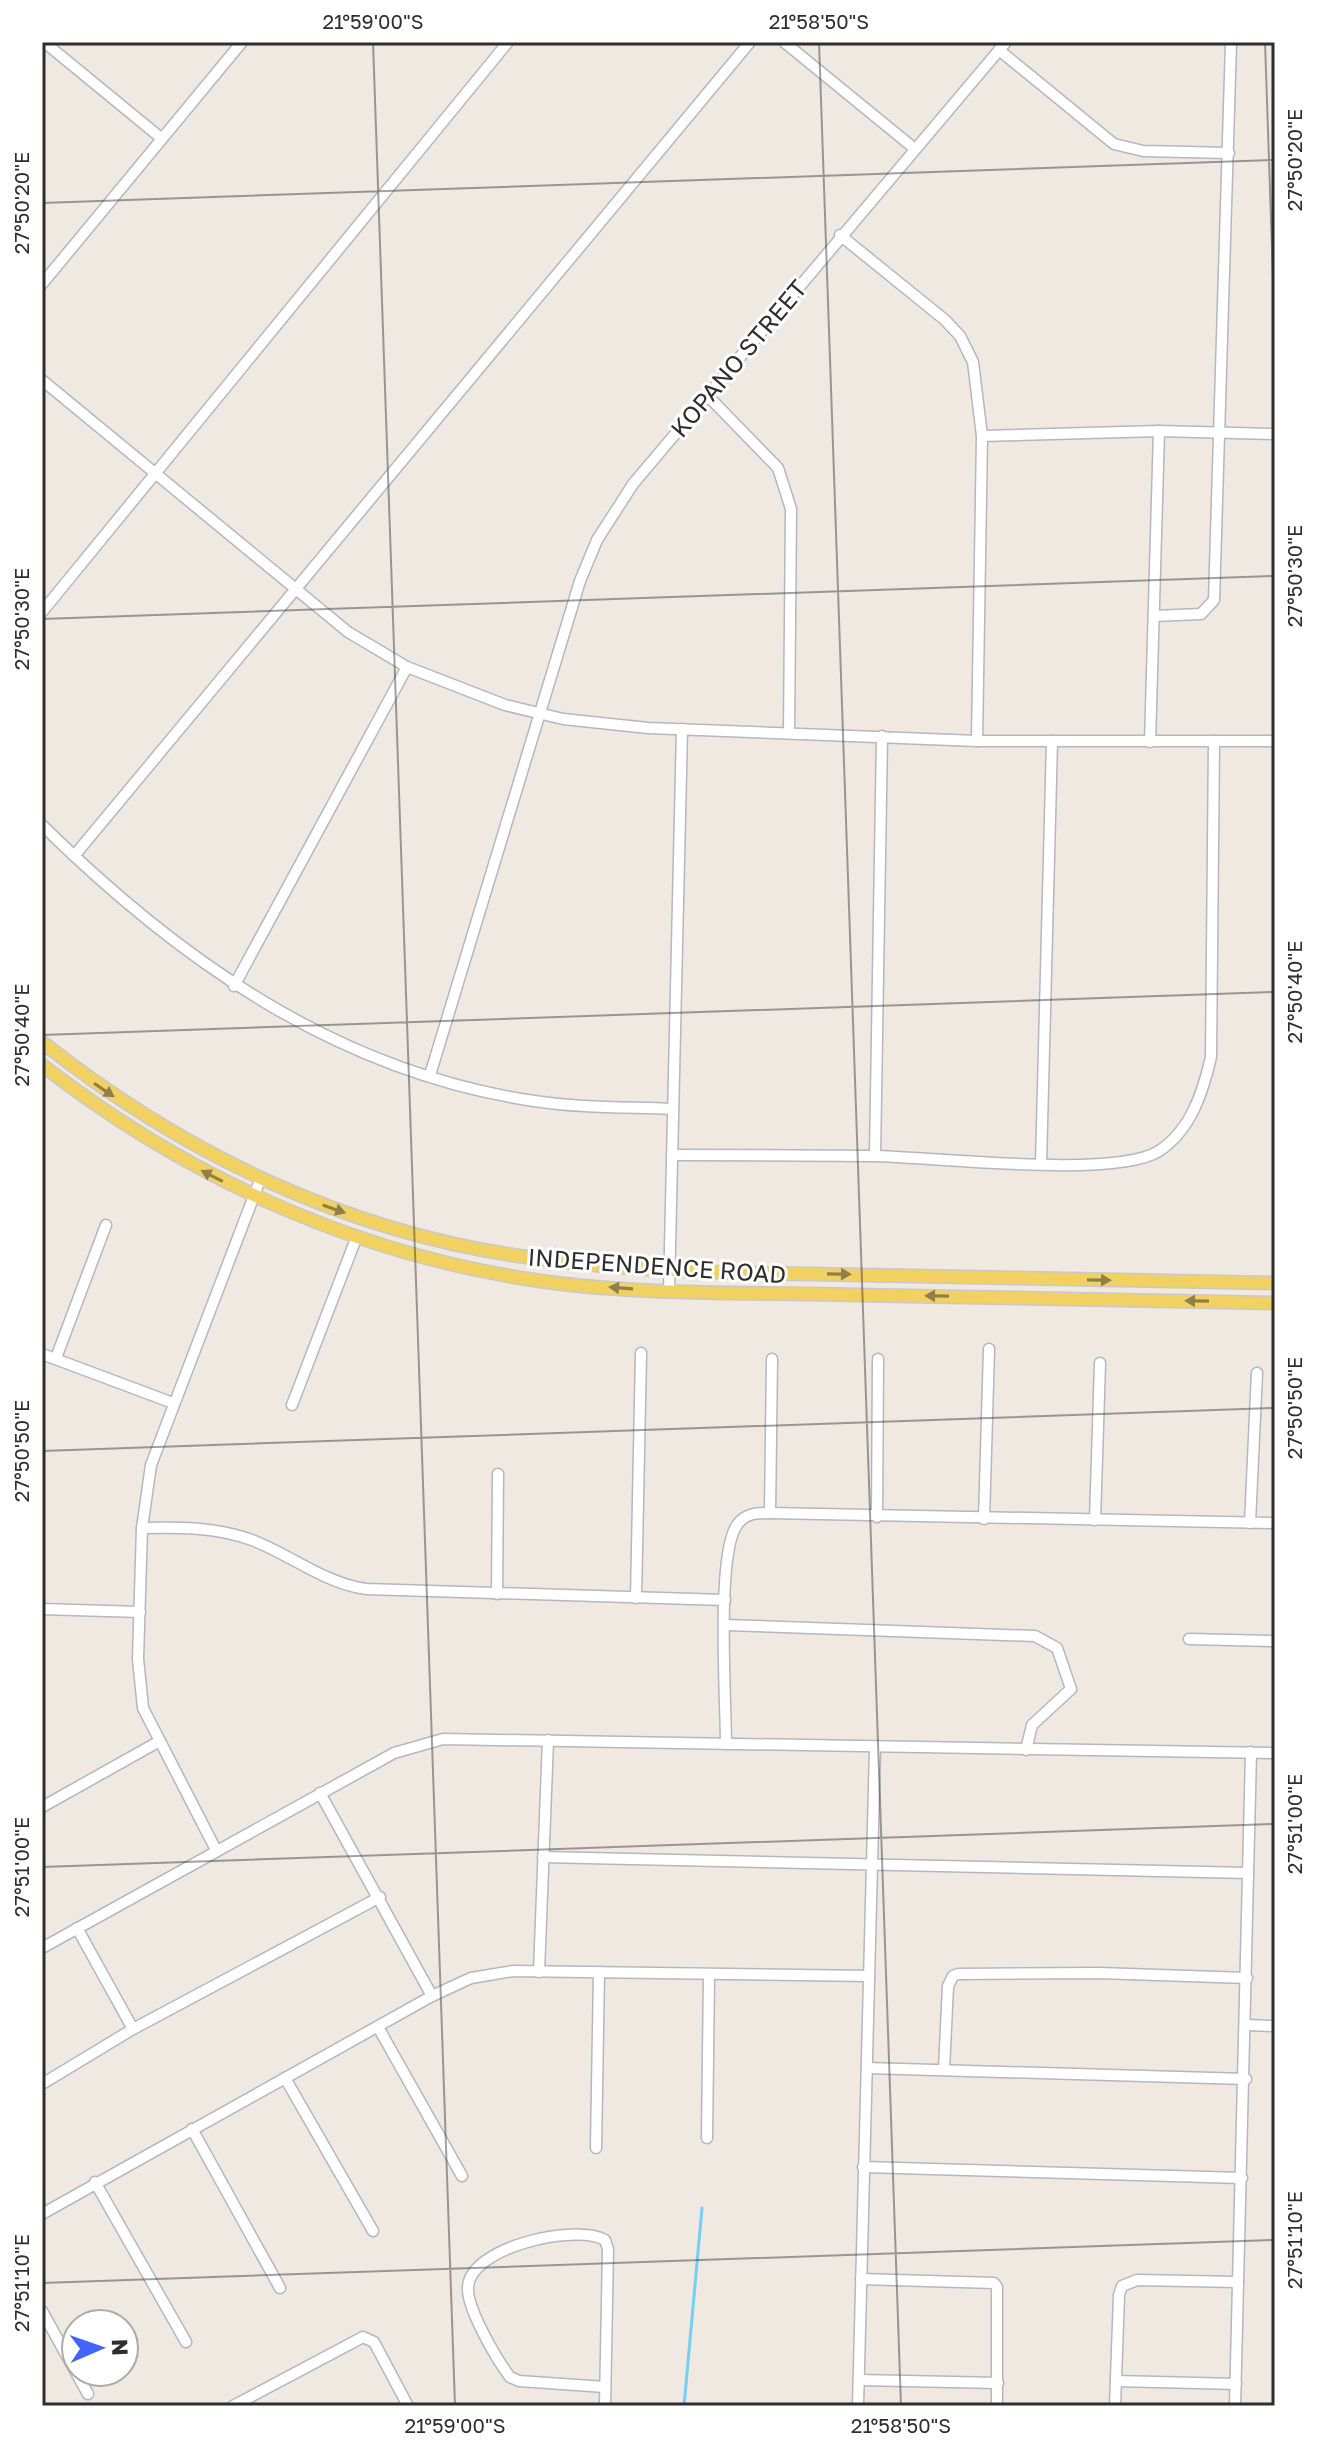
<svg xmlns="http://www.w3.org/2000/svg" width="1317" height="2448" font-family="'Golos Text',sans-serif">
  <style>
    .lines { fill: none; stroke-linecap: round; stroke-linejoin: round }
    .stream { stroke: #75cff0; stroke-width: 3 }
    .minor-casing { stroke: #b4b7c1; stroke-width: 13 }
    .major-casing { stroke: #c9c9c9; stroke-width: 15 }
    .minor { stroke: #fff; stroke-width: 10 }
    .major { stroke: #f2d163; stroke-width: 12 }
    .oneway { fill: #908048 }
    .ticks { fill: none; stroke: #2e2e2e; stroke-width: 2; stroke-opacity: 0.45 }
    .labels { text-anchor: middle; dominant-baseline: central; stroke-width: 6; stroke-linejoin: round; paint-order: stroke }
    .street-label { font-size: 24px; fill: #2e2e2e; stroke: #fff }
    .neatline { fill: none; stroke: #2e2e2e; stroke-width: 3 }
    .ticks-label { font-size: 20px; text-anchor: middle; fill: #2e2e2e }
  </style>
  <rect width="100%" height="100%" fill="#efe9e1"/>
  <g class="lines">
    <!-- stream -->
    <polyline class="stream" points="684,2406 702,2208"/>
    <defs>
      <g id="minor">
        <polyline points="44,42 161,138"/>
        <polyline points="784,42 915,149"/>
        <polyline points="999,50 1114,144 1143,151 1229,153"/>
        <polyline points="840,235 945,320 960,336 973,362 982,436 977,741"/>
        <polyline points="42,284 242,42"/>
        <polyline points="42,380 348,632 407,667 505,705 563,719 648,728 977,741 1275,741"/>
        <polyline points="707,395 778,468 791,509 789,733"/>
        <polyline points="982,436 1159,431 1275,434"/>
        <polyline points="42,612 508,42"/>
        <polyline points="1154,616 1201,614 1214,600 1231,42"/>
        <polyline points="1150,742 1159,431"/>
        <path d="M42 825C180 961 338 1072 534 1101 580 1108 627 1107 673 1109"/>
        <polyline points="74,856 750,42"/>
        <polyline points="234,986 407,667"/>
        <polyline points="430,1075 580,581 597,540 633,484 1006,42"/>
        <path d="M672 1155C739 1155 807 1155 874 1156 933 1157 1115 1179 1159 1151 1191 1130 1203 1092 1211 1057L1214 741"/>
        <polyline points="875,1156 882,736"/>
        <polyline points="1041,1164 1052,741"/>
        <polyline points="669,1291 682,729"/>
        <polyline points="42,1354 173,1403"/>
        <polyline points="56,1358 106,1225"/>
        <polyline points="292,1405 357,1236"/>
        <polyline points="770,1513 772,1359"/>
        <polyline points="877,1517 878,1359"/>
        <polyline points="984,1519 989,1349"/>
        <polyline points="1095,1520 1100,1363"/>
        <polyline points="1250,1523 1257,1373"/>
        <path d="M142 1528C179 1527 216 1527 252 1540 291 1555 324 1583 366 1589L725 1600"/>
        <polyline points="497,1594 498,1474"/>
        <polyline points="636,1598 641,1353"/>
        <polyline points="42,1609 140,1612"/>
        <polyline points="726,1625 1035,1636 1057,1648 1071,1689 1032,1725 1026,1750"/>
        <polyline points="1189,1639 1275,1641"/>
        <path d="M726 1744C726 1702 716 1554 737 1525 745 1513 757 1513 770 1513L1275 1523"/>
        <polyline points="320,1793 432,1996"/>
        <polyline points="42,1807 158,1742"/>
        <polyline points="216,1850 143,1708 138,1659 142,1528 151,1465 260,1180"/>
        <polyline points="543,1857 1248,1873"/>
        <polyline points="77,1928 133,2029"/>
        <polyline points="42,1948 394,1753 443,1739 1275,1753"/>
        <polyline points="539,1972 548,1740"/>
        <polyline points="1246,2025 1275,2026"/>
        <polyline points="378,2027 462,2176"/>
        <polyline points="867,2068 1246,2079"/>
        <polyline points="944,2069 948,1986 953,1976 958,1974 1099,1973 1247,1978"/>
        <polyline points="285,2078 373,2231"/>
        <polyline points="42,2084 133,2029 380,1897"/>
        <polyline points="192,2129 280,2288"/>
        <polyline points="707,2138 709,1975"/>
        <polyline points="596,2148 599,1972"/>
        <polyline points="863,2167 1242,2178"/>
        <polyline points="95,2182 186,2342"/>
        <polyline points="42,2214 432,1996 471,1978 513,1971 869,1976"/>
        <polyline points="861,2279 994,2283 997,2287 997,2406"/>
        <polyline points="42,2311 88,2394"/>
        <polyline points="859,2380 998,2383"/>
        <polyline points="1116,2381 1236,2384"/>
        <polyline points="233,2406 363,2337 374,2342 408,2406"/>
        <path d="M605 2406 608 2249 605 2240C574 2223 468 2248 468 2288 467 2309 497 2360 510 2377L519 2381 605 2387"/>
        <polyline points="858,2406 875,1748"/>
        <polyline points="1115,2406 1119,2295 1122,2286 1137,2280 1238,2282"/>
        <polyline points="1235,2406 1251,1752"/>
      </g>
      <g id="major">
        <path d="M42 1042C185 1155 350 1234 533 1258 641 1273 752 1273 861 1275 999 1278 1137 1280 1275 1283"/>
        <path d="M42 1065C184 1175 348 1251 527 1279 635 1296 747 1292 855 1295 995 1297 1135 1300 1275 1303"/>
      </g>
    </defs>
    <!-- minor casing -->
    <use href="#minor" class="minor-casing"/>
    <!-- major casing -->
    <use href="#major" class="major-casing"/>
    <!-- minor -->
    <use href="#minor" class="minor"/>
    <!-- major -->
    <use href="#major" class="major"/>
  </g>
  <!-- one-way arrows -->
  <defs><path id="oneway-solid" d="M-6-.8H1V-3.2L6.5 0L1 3.2V.8H-6Z" transform="scale(2)"/></defs>
  <g class="oneway">
    <use href="#oneway-solid" transform="translate(104 1090) rotate(34)"/>
    <use href="#oneway-solid" transform="translate(212 1176) rotate(-153)"/>
    <use href="#oneway-solid" transform="translate(334 1209) rotate(19)"/>
    <use href="#oneway-solid" transform="translate(839 1274) rotate(1)"/>
    <use href="#oneway-solid" transform="translate(1099 1280) rotate(1)"/>
    <use href="#oneway-solid" transform="translate(621 1288) rotate(-176)"/>
    <use href="#oneway-solid" transform="translate(937 1296) rotate(-179)"/>
    <use href="#oneway-solid" transform="translate(1197 1301) rotate(-179)"/>
  </g>
  <!-- ticks -->
  <path class="ticks" d="M373 42 455 2406M819 42 901 2406M1265 42 1275 337M42 203 1275 160M42 619 1275 576M42 1035 1275 992M42 1451 1275 1408M42 1867 1275 1824M42 2283 1275 2240"/>
  <g class="labels">
    <!-- street labels -->
    <g class="street-label">
      <text transform="translate(738 358) rotate(-50)">KOPANO STREET</text>
      <text transform="translate(657 1265) rotate(4)">INDEPENDENCE ROAD</text>
    </g>
  </g>
  <!-- border -->
  <rect width="1317" height="2448" fill="none" stroke="#ffffff" stroke-width="88"/>
  <!-- north arrow -->
  <g transform="translate(100 2348) rotate(88)"><circle r="38" fill="#ffffff" stroke="#ababab" stroke-width="2"/>
  <path d="M0-6L14 30L0 20L-14 30Z" fill="#4264fb"/>
  <text y="-12" font-size="22" font-weight="bold" text-anchor="middle" fill="#2e2e2e">N</text>
  </g>
  <rect x="44" y="44" width="1229" height="2360" class="neatline"/>
  <g class="ticks-label">
    <text x="373" y="29">21°59'00"S</text>
    <text x="819" y="29">21°58'50"S</text>
    <text transform="translate(1295 160) rotate(-90)" y="7">27°50'20"E</text>
    <text transform="translate(22 203) rotate(-90)" y="7">27°50'20"E</text>
    <text transform="translate(1295 576) rotate(-90)" y="7">27°50'30"E</text>
    <text transform="translate(22 619) rotate(-90)" y="7">27°50'30"E</text>
    <text transform="translate(1295 992) rotate(-90)" y="7">27°50'40"E</text>
    <text transform="translate(22 1035) rotate(-90)" y="7">27°50'40"E</text>
    <text transform="translate(1295 1408) rotate(-90)" y="7">27°50'50"E</text>
    <text transform="translate(22 1451) rotate(-90)" y="7">27°50'50"E</text>
    <text transform="translate(1295 1824) rotate(-90)" y="7">27°51'00"E</text>
    <text transform="translate(22 1867) rotate(-90)" y="7">27°51'00"E</text>
    <text transform="translate(1295 2240) rotate(-90)" y="7">27°51'10"E</text>
    <text transform="translate(22 2283) rotate(-90)" y="7">27°51'10"E</text>
    <text x="455" y="2433">21°59'00"S</text>
    <text x="901" y="2433">21°58'50"S</text>
  </g>
</svg>
